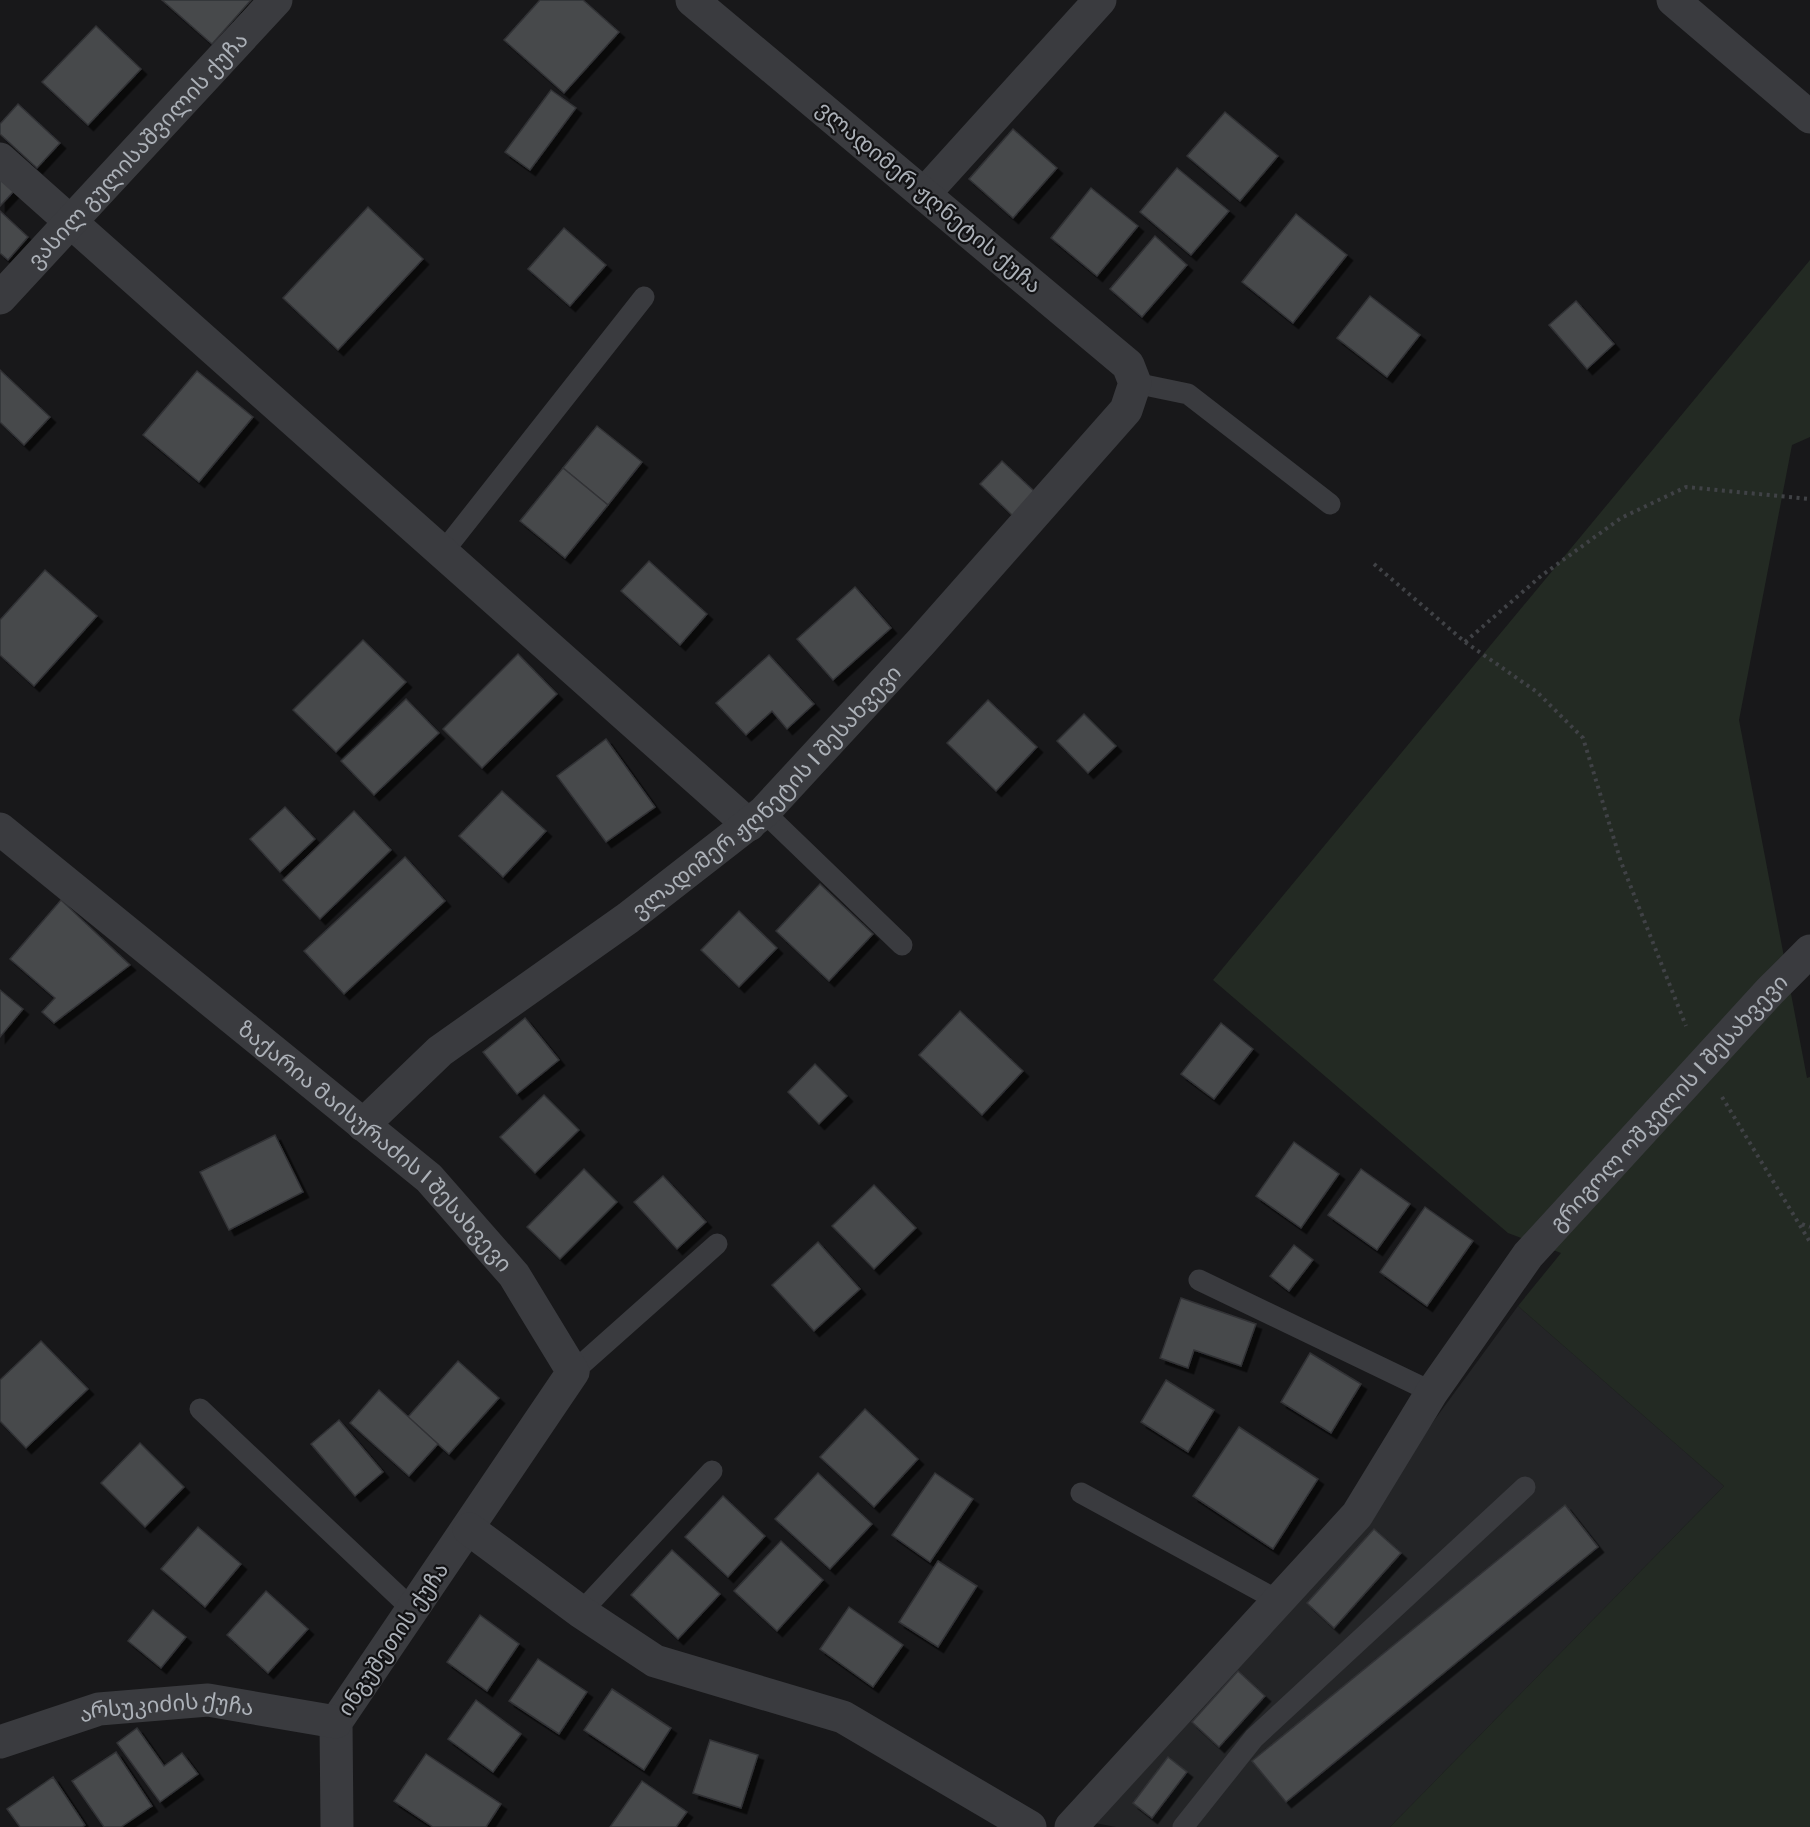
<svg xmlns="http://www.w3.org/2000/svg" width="1810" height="1827" font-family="Signika,'Noto Sans Georgian',sans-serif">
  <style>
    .built { fill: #242527 }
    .green { fill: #232a23 }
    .building { fill: #47494c; stroke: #323336; stroke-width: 1.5; filter: url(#shadow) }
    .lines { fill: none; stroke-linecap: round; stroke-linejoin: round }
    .path { stroke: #404246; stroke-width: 4; stroke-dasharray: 3 4.5; stroke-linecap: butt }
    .service { stroke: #3a3b3f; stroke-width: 21 }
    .minor { stroke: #3a3b3f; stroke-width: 33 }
    .labels { text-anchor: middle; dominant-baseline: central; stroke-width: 4.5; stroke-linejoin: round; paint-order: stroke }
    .street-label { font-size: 22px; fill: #acb1b8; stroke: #131315 }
  </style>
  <defs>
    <filter id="shadow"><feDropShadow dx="5.5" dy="5.5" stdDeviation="0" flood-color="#0009"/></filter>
  </defs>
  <rect width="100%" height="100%" fill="#18181a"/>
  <!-- built -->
  <polygon class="built" points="1518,1306 1724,1486 1390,1827 1116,1827 1095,1823 1337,1553"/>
  <!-- green -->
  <polygon class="green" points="1810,260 1810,437 1792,445 1739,720 1807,1078 1810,1077 1810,1827 1390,1827 1724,1486 1518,1306 1561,1253 1508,1233 1213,980"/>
  <!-- building -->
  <g class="building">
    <polygon points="162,0 251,0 212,44"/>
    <polygon points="540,0 583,0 619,32 564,93 504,40"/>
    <polygon points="96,26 141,69 88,125 42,82"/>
    <polygon points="551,90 576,108 530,170 505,152"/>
    <polygon points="18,104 60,143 37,168 0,134 0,124"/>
    <polygon points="1225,112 1278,156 1240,201 1187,156"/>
    <polygon points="1013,129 1057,168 1013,218 969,179"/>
    <polygon points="1177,168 1229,211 1191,255 1140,212"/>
    <polygon points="0,176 15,190 0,206"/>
    <polygon points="1091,188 1138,226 1097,276 1051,238"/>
    <polygon points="368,207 423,259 338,350 283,298"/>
    <polygon points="0,211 28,237 8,260 0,253"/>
    <polygon points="1296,214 1347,255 1293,323 1242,282"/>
    <polygon points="564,228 606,265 570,306 528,269"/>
    <polygon points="1155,236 1187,265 1142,317 1110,289"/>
    <polygon points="1370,296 1420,335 1387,377 1337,338"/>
    <polygon points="1576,301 1614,344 1587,369 1549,325"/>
    <polygon points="0,370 50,417 24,445 0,422"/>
    <polygon points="197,371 253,417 199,482 143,435"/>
    <polygon points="597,426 642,462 608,505 563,468"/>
    <polygon points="1002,461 1035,492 1013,516 980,484"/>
    <polygon points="563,468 608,505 565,558 520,521"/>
    <polygon points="649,561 707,614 680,645 621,591"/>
    <polygon points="45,570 97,616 34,686 0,655 0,620"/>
    <polygon points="855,587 891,628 833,680 797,639"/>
    <polygon points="363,640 406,682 336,752 293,710"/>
    <polygon points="518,654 557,694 482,768 443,729"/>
    <polygon points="769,655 814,704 787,729 772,711 746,735 716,703"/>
    <polygon points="406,699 439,733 374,795 341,761"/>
    <polygon points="988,700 1037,747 996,791 947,743"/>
    <polygon points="1084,714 1116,746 1088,773 1057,741"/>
    <polygon points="606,739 655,807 606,842 557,776"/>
    <polygon points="502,791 546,831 503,877 459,836"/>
    <polygon points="285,807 315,839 280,872 250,839"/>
    <polygon points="354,811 391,850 320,919 283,880"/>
    <polygon points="405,857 445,901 344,994 304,951"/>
    <polygon points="820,884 873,934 829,981 776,931"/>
    <polygon points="61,900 130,965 54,1023 42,1012 55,998 10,959"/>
    <polygon points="739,911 777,948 739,987 701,950"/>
    <polygon points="0,990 23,1009 0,1037"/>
    <polygon points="960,1011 1023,1071 982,1115 919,1055"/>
    <polygon points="525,1018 559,1060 517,1094 483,1052"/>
    <polygon points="1221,1023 1253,1049 1214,1099 1181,1074"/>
    <polygon points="815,1064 847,1096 819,1124 788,1092"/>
    <polygon points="544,1095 579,1130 535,1173 500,1137"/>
    <polygon points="275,1135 303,1192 229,1230 200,1172"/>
    <polygon points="1294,1142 1339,1174 1301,1228 1256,1196"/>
    <polygon points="584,1169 617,1202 560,1259 527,1227"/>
    <polygon points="1361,1169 1410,1204 1377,1250 1328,1215"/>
    <polygon points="663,1176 706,1222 677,1249 634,1202"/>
    <polygon points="874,1185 916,1228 874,1269 832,1226"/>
    <polygon points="1425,1207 1473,1241 1427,1306 1380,1272"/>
    <polygon points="818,1242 860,1289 814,1331 772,1285"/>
    <polygon points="1294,1245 1313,1260 1289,1291 1270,1276"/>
    <polygon points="1181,1298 1256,1324 1241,1366 1194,1350 1188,1368 1160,1358"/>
    <polygon points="41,1341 88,1389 26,1448 0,1421 0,1380"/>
    <polygon points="1310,1353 1361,1384 1331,1433 1281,1402"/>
    <polygon points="458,1361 499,1398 449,1454 408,1417"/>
    <polygon points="1166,1380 1214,1410 1188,1452 1141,1422"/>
    <polygon points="379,1390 438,1444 409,1476 350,1423"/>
    <polygon points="865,1409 918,1459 874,1507 820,1457"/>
    <polygon points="339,1420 383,1472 355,1496 311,1444"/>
    <polygon points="1239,1427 1318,1479 1273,1549 1193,1496"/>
    <polygon points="140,1443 184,1487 145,1527 101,1483"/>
    <polygon points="818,1473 872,1524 830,1569 775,1519"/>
    <polygon points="935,1473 973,1499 930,1562 892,1535"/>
    <polygon points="723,1496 765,1536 728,1577 685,1537"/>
    <polygon points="1565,1505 1598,1547 1286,1802 1252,1761"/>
    <polygon points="198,1527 241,1564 205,1607 161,1569"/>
    <polygon points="1374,1529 1401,1553 1334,1628 1307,1603"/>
    <polygon points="781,1541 823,1580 777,1631 734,1591"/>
    <polygon points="672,1550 720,1594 678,1639 631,1595"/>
    <polygon points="938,1561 977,1586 938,1647 899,1622"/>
    <polygon points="266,1591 308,1629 268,1673 227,1635"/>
    <polygon points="849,1607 903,1645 873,1687 820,1649"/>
    <polygon points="153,1610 186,1637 161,1668 128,1641"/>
    <polygon points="480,1615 519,1644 487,1691 447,1662"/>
    <polygon points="538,1659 587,1692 559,1734 509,1701"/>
    <polygon points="1238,1671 1265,1696 1219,1747 1192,1722"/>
    <polygon points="612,1689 671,1728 644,1770 584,1730"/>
    <polygon points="476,1700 521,1734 493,1772 448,1739"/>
    <polygon points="137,1728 164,1766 182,1753 198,1774 160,1802 117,1743"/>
    <polygon points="710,1740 758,1755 741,1808 693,1793"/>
    <polygon points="116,1752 152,1806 121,1827 104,1827 72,1781"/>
    <polygon points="426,1754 501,1804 486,1827 433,1827 394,1801"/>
    <polygon points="1168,1757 1187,1772 1152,1818 1133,1803"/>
    <polygon points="53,1777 85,1825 82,1827 20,1827 7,1809"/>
    <polygon points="642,1781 687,1812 676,1827 610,1827"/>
  </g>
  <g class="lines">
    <!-- path -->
    <g class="path">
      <polyline points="1374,564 1465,642 1537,692 1583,738 1621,862 1686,1026"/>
      <polyline points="1465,642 1541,576 1621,518 1686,487 1810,499"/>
      <polyline points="1722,1097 1810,1242"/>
      <polyline points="1802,1224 1810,1227"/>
    </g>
    <!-- service -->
    <g class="service">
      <polyline points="1135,383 1188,394 1330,504"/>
      <polyline points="443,552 644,297"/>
      <polyline points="764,812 902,945"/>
      <polyline points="1199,1280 1432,1392"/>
      <polyline points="573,1372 717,1244"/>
      <polyline points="200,1409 411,1608"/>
      <polyline points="1081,1493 1279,1601"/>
      <polyline points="581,1612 712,1471"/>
      <polyline points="1183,1827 1254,1738 1525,1487"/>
    </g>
    <!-- minor -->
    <g class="minor">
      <polyline points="1673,0 1810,117"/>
      <polyline points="0,159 749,825"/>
      <polyline points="925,193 1100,0"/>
      <path id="s1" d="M0 298 276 0"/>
      <path id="s2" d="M0 829 429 1178 514 1275 573 1372 336 1722 337 1827"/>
      <path id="s3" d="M363 1125 440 1051 628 918 764 812 921 642 1126 410 1135 383 1128 365 692 0"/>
      <polyline points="469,1529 581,1612 655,1661 843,1717 1030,1827"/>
      <path id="s4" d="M0 1742 99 1709 208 1700 336 1722"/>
      <path id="s5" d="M1071 1827 1357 1515 1432 1392 1528 1255 1770 991 1810 951"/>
    </g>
  </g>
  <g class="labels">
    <!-- street labels -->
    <g class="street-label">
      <text stroke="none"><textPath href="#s1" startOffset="202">ვასილ გულისაშვილის ქუჩა</textPath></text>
      <text transform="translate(929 197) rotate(40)">ვლადიმერ ჟღნეტის ქუჩა</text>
      <text stroke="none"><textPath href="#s3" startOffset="525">ვლადიმერ ჟღნეტის I შესახვევი</textPath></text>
      <text stroke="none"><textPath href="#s5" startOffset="942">გრიგოლ ოშკელის I შესახვევი</textPath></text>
      <text stroke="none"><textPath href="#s2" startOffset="492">ზაქარია მაისურაძის I შესახვევი</textPath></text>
      <text transform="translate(393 1639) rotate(-56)">ინგუშეთის ქუჩა</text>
      <text stroke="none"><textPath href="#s4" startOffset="172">არსუკიძის ქუჩა</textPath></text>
    </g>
  </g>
</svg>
